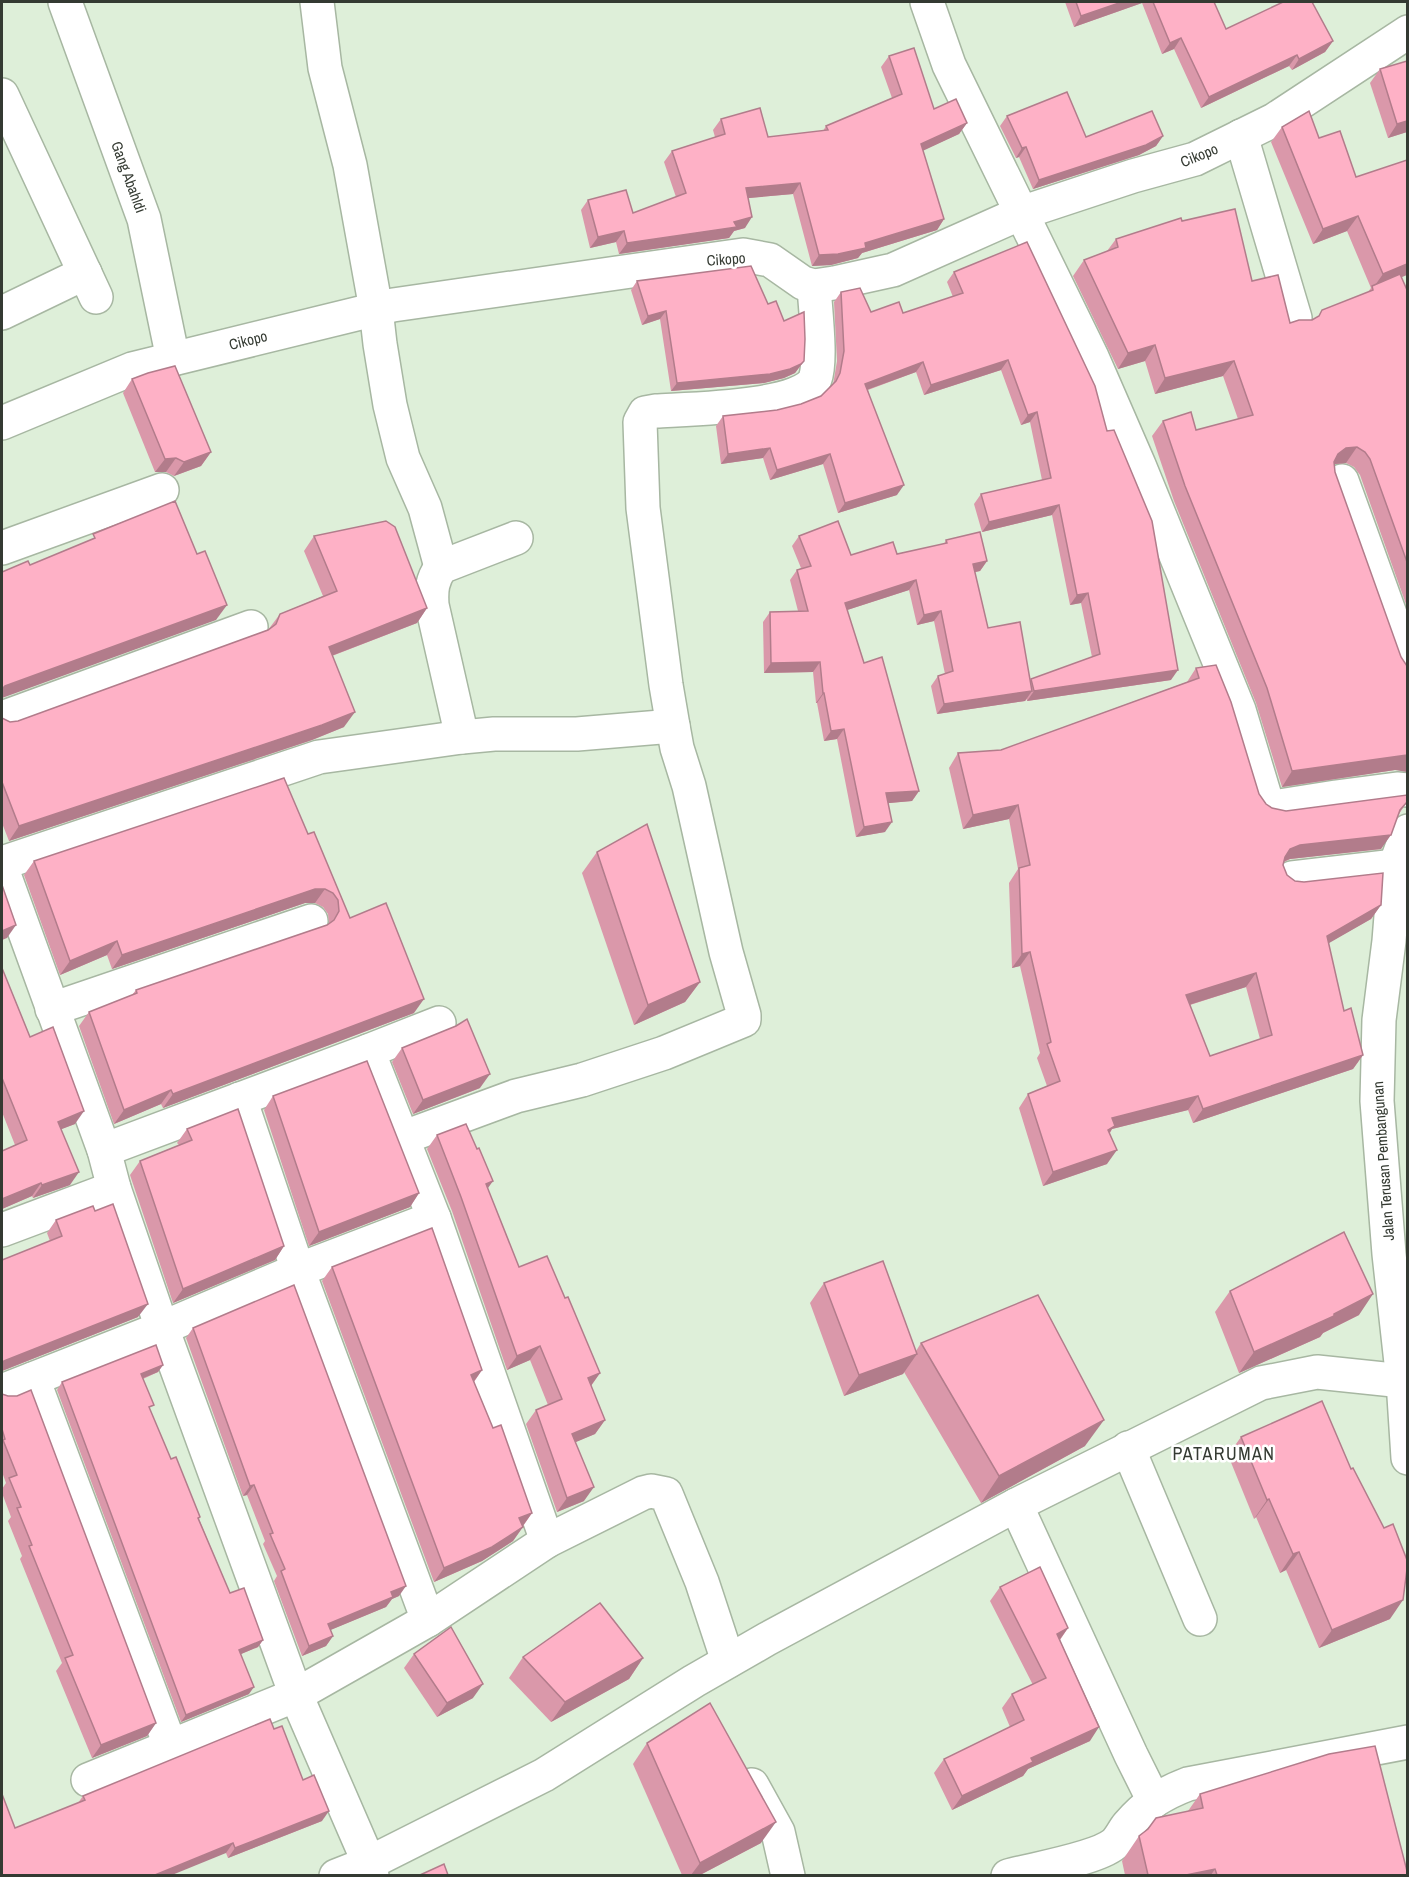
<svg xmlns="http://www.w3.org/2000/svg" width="1409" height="1877" font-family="'Archivo Narrow',sans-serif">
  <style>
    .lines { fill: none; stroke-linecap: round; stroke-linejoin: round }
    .minor-casing { stroke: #a7b7a2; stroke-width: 36 }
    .minor { stroke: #fff; stroke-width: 33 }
    .wall { fill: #da98aa; fill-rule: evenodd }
    .shaded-wall { fill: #b27c8b }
    .building { fill: #feb1c6; stroke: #b27c8b; stroke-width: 1.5; fill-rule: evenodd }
    .labels { text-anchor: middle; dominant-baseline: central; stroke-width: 5; stroke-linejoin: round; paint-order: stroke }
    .street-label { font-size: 15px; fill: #343a32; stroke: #fff }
    .quarter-label { font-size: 18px; letter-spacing: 1.5px; fill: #343a32; stroke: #fff }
  </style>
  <rect width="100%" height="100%" fill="#deefd9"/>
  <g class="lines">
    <defs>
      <g id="minor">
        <polyline points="65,2 144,219 173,359"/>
        <polyline points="317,2 325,68 350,165 376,309 380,344 390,405 403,458 425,508 441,567"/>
        <polyline points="927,2 949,65 1092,357 1139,465 1239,710 1267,803 1273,807 1336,797 1397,789 1408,790"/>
        <polyline points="2,95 96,297"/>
        <polyline points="1241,136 1295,318"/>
        <polyline points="2,313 85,273"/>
        <polyline points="2,423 132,369 393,305 743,255 770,260 803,283 814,286 834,283 893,270 1021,213 1133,176 1195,159 1274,120 1408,32"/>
        <polyline points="1342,481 1398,636 1408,667"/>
        <polyline points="2,548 162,490"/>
        <polyline points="2,718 251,627"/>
        <polyline points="462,737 494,734 577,734 673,726"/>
        <polyline points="1408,831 1395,866 1389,941 1379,1020 1377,1101 1389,1254 1403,1381 1408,1458"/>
        <path d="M2 863 319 757 462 737 432 605C431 590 432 580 441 567L516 538"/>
        <polyline points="2,869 104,1150 114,1188 162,1328 296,1695 369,1863 372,1876"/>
        <polyline points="1292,878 1395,866"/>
        <polyline points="52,1009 311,921"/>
        <polyline points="368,1051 434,1218 547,1541"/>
        <polyline points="240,1099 298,1270 428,1620"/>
        <path d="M402 1138 516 1096 582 1080 664 1053 744 1020V1015L726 952 689 786 677 748 673 726 666 685 643 508 640 422 645 413 656 411C685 409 804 408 815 379 822 361 815 307 814 286"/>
        <polyline points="104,1150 368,1051 439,1023"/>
        <polyline points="2,1230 114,1188"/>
        <polyline points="33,1379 170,1745"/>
        <polyline points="2,1391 162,1328 298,1270 434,1218"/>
        <polyline points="1128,1448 1200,1619"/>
        <polyline points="1016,1505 1131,1755 1154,1801"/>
        <polyline points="88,1780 296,1695 428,1620 547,1541 643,1493 651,1491 666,1494 702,1582 728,1661"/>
        <polyline points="752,1785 778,1832 788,1876"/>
        <polyline points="336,1876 369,1863 544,1775 694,1681 767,1639 1016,1505 1261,1383 1317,1372 1403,1381"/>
        <path d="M1008 1876C1033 1869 1096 1859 1114 1844 1120 1839 1123 1831 1128 1825 1146 1804 1162 1794 1188 1784L1408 1742"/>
      </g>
    </defs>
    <!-- minor casing -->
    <use href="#minor" class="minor-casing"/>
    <!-- minor -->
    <use href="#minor" class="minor"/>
  </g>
  <!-- wall -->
  <g class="wall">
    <polygon points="1065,2 1214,2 1226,29 1333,41 1325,52 1292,70 1289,66 1201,108 1174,49 1162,54 1142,3 1074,27"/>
    <polygon points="889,56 934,109 967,123 959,134 923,150 944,219 937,230 862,253 858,258 831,265 812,266 793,194 748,198 745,228 734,231 729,238 619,254 616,242 590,248 581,210 588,200 633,213 676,197 664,162 672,151 715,137 713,130 721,119 768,137 823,131 826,126 892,98 881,67"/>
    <polygon points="1380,69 1407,132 1388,138 1370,83"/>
    <polygon points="1007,116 1086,137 1163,136 1156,146 1139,155 1033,189 1019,157 1016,158 1000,126"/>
    <polygon points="1282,127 1319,138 1356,177 1407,290 1407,607 1360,475 1354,467 1346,463 1335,464 1335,472 1395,770 1282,787 1256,703 1174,501 1152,436 1163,421 1196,430 1238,419 1223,376 1155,394 1145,361 1118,369 1073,276 1084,260 1107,251 1116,239 1182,221 1252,281 1290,323 1312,320 1368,292 1371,288 1347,231 1313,244 1271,142"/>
    <polygon points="1027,242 1171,680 1027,701 1027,699 1025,701 937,714 931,686 938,676 945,674 934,621 917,625 909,590 847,610 864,663 919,791 912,801 888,803 885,832 856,837 837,739 824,741 817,703 816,703 813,672 764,673 763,622 770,612 798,611 790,580 797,570 801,568 792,546 799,536 851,555 897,554 944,544 946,540 987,561 980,571 975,572 988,628 1030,680 1031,679 1092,657 1081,603 1070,605 1052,515 982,532 974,504 981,494 1042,480 1030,422 1021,425 1001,370 924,395 916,372 868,390 897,495 838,513 823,464 770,480 763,458 721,464 716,426 723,416 777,410 801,404 821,396 833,385 837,361 834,302 841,292 871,312 903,313 953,297 947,282 954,272"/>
    <polygon points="637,281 768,304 804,361 795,373 784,378 764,383 671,391 660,319 642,325 631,290"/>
    <polygon points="132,379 211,452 201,466 174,476 166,472 155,472 123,393"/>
    <polygon points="314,536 427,608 417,623 332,656 344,727 312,740 9,841 2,823 2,718 10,722 18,721 268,630 280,614 323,596 304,551"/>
    <path d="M1196 668 1259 794 1266 804 1272 808 1286 811 1407 802 1399 814 1381 849 1290 859 1284 862 1283 865 1287 875 1295 881 1381 905 1371 919 1328 943 1344 1011 1363 1055 1353 1069 1193 1123 1188 1110 1112 1129 1110 1133 1107 1164 1043 1186 1019 1108 1028 1094 1047 1086 1037 1058 1040 1053 1020 966 1012 968 1009 883 1018 869 1009 819 963 829 949 768 958 753 1001 750 1187 682ZM1246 987 1260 1039 1210 1056 1190 1005Z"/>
    <polygon points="308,834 350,918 414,1013 163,1108 161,1104 114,1124 79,1026 89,1012 132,995 136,990 327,925 329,923 328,914 323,907 315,903 305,903 112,969 107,955 60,975 24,875 34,861"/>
    <polygon points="597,852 700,982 685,1002 634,1025 582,873"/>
    <polygon points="2,968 30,1037 75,1124 61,1129 70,1185 33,1198 32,1196 2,1209 2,1151 15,1145 2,1112"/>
    <polygon points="456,1026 480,1088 413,1114 392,1062 402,1048"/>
    <polygon points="273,1096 419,1193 410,1207 309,1246 264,1110"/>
    <polygon points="187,1129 284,1246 275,1260 173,1303 130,1175 140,1161 179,1145 177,1143"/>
    <polygon points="437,1135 488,1189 519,1267 565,1298 600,1373 591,1386 605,1420 595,1434 575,1442 584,1501 557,1512 526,1424 536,1410 548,1405 530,1360 507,1370 452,1211 427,1149"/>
    <polygon points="56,1220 138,1317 2,1371 2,1260 50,1241 47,1233"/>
    <polygon points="332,1267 482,1370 474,1382 493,1428 532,1513 513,1541 482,1561 434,1582 322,1281"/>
    <polygon points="824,1283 916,1351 921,1343 1085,1446 981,1503 904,1372 903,1374 844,1396 810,1303"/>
    <polygon points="1230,1291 1359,1315 1323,1333 1320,1337 1239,1373 1215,1312"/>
    <polygon points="193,1328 399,1596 392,1599 386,1607 330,1630 333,1636 326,1646 302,1656 274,1581 277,1576 263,1544 265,1541 247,1495 243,1496 186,1338"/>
    <polygon points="163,1365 158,1372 143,1379 150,1410 171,1459 200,1517 199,1519 230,1593 263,1640 258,1647 241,1654 249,1694 181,1722 57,1390 62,1382"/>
    <polygon points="2,1394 156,1723 147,1736 92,1758 56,1671 62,1663 20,1559 22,1556 8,1521 11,1517 2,1493 2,1489 6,1483 2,1472"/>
    <polygon points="1241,1437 1390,1619 1319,1648 1286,1570 1280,1573 1256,1517 1254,1519 1228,1455"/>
    <polygon points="1000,1587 1068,1628 1060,1640 1090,1741 1028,1769 1023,1776 952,1810 934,1773 944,1759 1010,1727 1002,1708 1012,1694 1033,1685 990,1601"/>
    <polygon points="414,1654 473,1698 437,1717 404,1668"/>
    <polygon points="523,1657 643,1658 629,1679 551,1722 509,1678"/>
    <polygon points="274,1729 303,1780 322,1821 228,1858 226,1853 15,1828 78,1803 83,1796"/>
    <polygon points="647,1743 761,1843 700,1875 682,1875 633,1764"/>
    <polygon points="1200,1794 1407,1875 1125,1875 1122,1861 1139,1836 1188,1811"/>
  </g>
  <!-- shaded-wall -->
  <g class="shaded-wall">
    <polygon points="1122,2 1143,2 1142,3 1074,27 1081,16"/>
    <polygon points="1181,38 1174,49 1162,54 1170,43"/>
    <polygon points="1333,41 1325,52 1292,70 1299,59"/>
    <polygon points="1297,55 1289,66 1201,108 1209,97"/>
    <polygon points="1407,121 1407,132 1388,138 1397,124"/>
    <polygon points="967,123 959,134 914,155 921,144"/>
    <polygon points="1163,136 1156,146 1139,155 1033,189 1039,180"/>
    <polygon points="1026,147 1019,157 1016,158 1022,148"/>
    <polygon points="800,183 793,194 738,199 746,188"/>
    <polygon points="1358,216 1347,231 1313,244 1323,229"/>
    <polygon points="752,217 745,228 734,231 729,238 619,254 627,243"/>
    <polygon points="944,219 937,230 862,253 858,258 831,265 812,266 819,255 865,243"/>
    <polygon points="624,231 616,242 590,248 598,237"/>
    <polygon points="1407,264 1407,275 1373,289 1373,288 1383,274"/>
    <polygon points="666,311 660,319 642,325 648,316"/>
    <polygon points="1155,345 1145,361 1118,369 1128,353"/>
    <polygon points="1008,360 1001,370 924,395 931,385"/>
    <polygon points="804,361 795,373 784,378 764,383 671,391 677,383"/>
    <polygon points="1234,361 1223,376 1155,394 1165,378"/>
    <polygon points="923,362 916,372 858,393 865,384"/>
    <polygon points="1037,412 1030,422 1021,425 1028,415"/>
    <polygon points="1357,447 1346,463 1335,464 1327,469 1338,454 1346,448"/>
    <polygon points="770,448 763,458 721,464 728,454"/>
    <polygon points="211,452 201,466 174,476 184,462"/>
    <polygon points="830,454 823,464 770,480 777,470"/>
    <polygon points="176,458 166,472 155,472 165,459"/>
    <polygon points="904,485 897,495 838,513 845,503"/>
    <polygon points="1059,505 1052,515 982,532 989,522"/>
    <polygon points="987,561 980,571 966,574 973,564"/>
    <polygon points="916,580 909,590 838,613 845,603"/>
    <polygon points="1088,593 1081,603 1070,605 1077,595"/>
    <polygon points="227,605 216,620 2,698 2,689 5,686"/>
    <polygon points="427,608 417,623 318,661 329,647"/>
    <polygon points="941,611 934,621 917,625 924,615"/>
    <polygon points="820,662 813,672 764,673 771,663"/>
    <polygon points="1178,670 1171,680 1027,701 1034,691"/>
    <polygon points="1032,691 1025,701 937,714 944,704"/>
    <polygon points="823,693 824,693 817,703 816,703"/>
    <polygon points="355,712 344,727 312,740 9,841 19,826"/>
    <polygon points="844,729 837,739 824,741 831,731"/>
    <polygon points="1406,755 1407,755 1407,772 1395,770 1282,787 1292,771"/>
    <polygon points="919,791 912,801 879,804 886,793"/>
    <polygon points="1018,805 1009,819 963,829 973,815"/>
    <polygon points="892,822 885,832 856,837 864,827"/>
    <polygon points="1391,835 1381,849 1290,859 1280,863 1290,849 1300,845"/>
    <polygon points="315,889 325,889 315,903 305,903 112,969 122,955"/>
    <polygon points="1381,905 1371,919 1317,950 1327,936"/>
    <polygon points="16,925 7,938 2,940 2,931"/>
    <polygon points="117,941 107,955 60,975 70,961"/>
    <polygon points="1030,952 1020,966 1012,968 1022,954"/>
    <polygon points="1256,973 1246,987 1176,1009 1186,995"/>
    <polygon points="700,982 685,1002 634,1025 648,1005"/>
    <polygon points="424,999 414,1013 163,1108 173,1094"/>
    <polygon points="1363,1055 1353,1069 1193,1123 1203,1109"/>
    <polygon points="490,1074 480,1088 413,1114 423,1100"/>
    <polygon points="171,1090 161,1104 114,1124 124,1110"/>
    <polygon points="1198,1096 1188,1110 1112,1129 1105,1140 1112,1118"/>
    <polygon points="84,1111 75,1124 49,1134 58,1122"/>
    <polygon points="1117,1150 1107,1164 1043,1186 1053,1172"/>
    <polygon points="79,1172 70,1185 33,1198 42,1185"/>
    <polygon points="493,1181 483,1195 486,1184"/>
    <polygon points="41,1183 32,1196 2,1209 2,1199"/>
    <polygon points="419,1193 410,1207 309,1246 319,1232"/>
    <polygon points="284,1246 275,1260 173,1303 183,1289"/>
    <polygon points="1373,1294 1359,1315 1323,1333 1320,1337 1239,1373 1254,1352 1334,1314"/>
    <polygon points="148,1304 138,1317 2,1371 2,1363 4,1361"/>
    <polygon points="540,1346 530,1360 507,1370 517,1356"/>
    <polygon points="917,1354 903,1374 844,1396 859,1375"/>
    <polygon points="163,1365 158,1372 136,1381 141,1374"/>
    <polygon points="482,1370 472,1384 471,1375"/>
    <polygon points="600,1373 590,1387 588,1378"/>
    <polygon points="605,1420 595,1434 562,1448 572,1434"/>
    <polygon points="1104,1420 1085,1446 981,1503 999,1476"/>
    <polygon points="254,1485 247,1495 243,1496 250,1486"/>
    <polygon points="594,1487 584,1501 557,1512 567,1498"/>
    <polygon points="1269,1499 1256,1517 1254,1519 1267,1500"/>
    <polygon points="532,1513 522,1527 519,1518"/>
    <polygon points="523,1527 513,1541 482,1561 434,1582 444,1568"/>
    <polygon points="1299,1552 1286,1570 1280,1573 1293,1554"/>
    <polygon points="406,1586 399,1596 392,1599 386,1607 321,1634 328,1624 391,1592"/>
    <polygon points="1403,1600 1390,1619 1319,1648 1332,1630"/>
    <polygon points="1068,1628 1058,1642 1057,1634"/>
    <polygon points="333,1636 326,1646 302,1656 309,1646"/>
    <polygon points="263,1640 258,1647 234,1657 239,1650"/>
    <polygon points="643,1658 629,1679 551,1722 565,1702"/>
    <polygon points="483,1684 473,1698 437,1717 447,1703"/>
    <polygon points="254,1687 249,1694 181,1722 186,1715"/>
    <polygon points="156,1723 147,1736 92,1758 101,1745"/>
    <polygon points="1099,1727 1090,1741 1028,1769 1023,1776 952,1810 962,1796 1031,1758"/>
    <polygon points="329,1811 322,1821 228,1858 235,1848"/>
    <polygon points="776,1822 761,1843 700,1875 691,1875 700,1863"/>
    <polygon points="233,1843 226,1853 172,1875 155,1875"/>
    <polygon points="1215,1869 1211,1875 1186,1875"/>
  </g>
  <!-- building -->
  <g class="building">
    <polygon points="1076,2 1122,2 1081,16"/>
    <polygon points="1153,2 1214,2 1226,29 1283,2 1312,2 1333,41 1299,59 1297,55 1209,97 1181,38 1170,43"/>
    <polygon points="914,48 934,109 956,99 967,123 921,144 944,219 865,243 866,248 838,254 819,255 800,183 746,188 752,217 734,222 737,227 627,243 624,231 598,237 588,200 626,190 633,213 686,193 672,151 725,134 721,119 760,108 768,137 828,130 826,126 902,94 889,56"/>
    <polygon points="1407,61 1407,121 1397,124 1380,69"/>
    <polygon points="1067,92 1086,137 1152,111 1163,136 1146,145 1039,180 1026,147 1022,148 1007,116"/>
    <polygon points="1309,111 1319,138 1340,131 1356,177 1407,160 1407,264 1383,274 1358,216 1323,229 1282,127"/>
    <polygon points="1235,209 1252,281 1278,275 1290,323 1299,320 1312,320 1319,316 1322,310 1373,290 1372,286 1400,274 1407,290 1407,562 1370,459 1365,452 1357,447 1346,448 1338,454 1334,462 1335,472 1401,657 1407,666 1407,755 1292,771 1267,688 1185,486 1163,421 1191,412 1196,430 1253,415 1234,361 1165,378 1155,345 1128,353 1084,260 1118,247 1116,239 1181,218 1182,221"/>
    <polygon points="1027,242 1095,386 1107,431 1114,430 1152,521 1178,670 1034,691 1031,679 1100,654 1088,593 1077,595 1059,505 989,522 981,494 1051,478 1037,412 1028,415 1008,360 931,385 923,362 865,384 904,485 845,503 830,454 777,470 770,448 728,454 723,416 777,410 801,404 821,396 836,381 840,373 844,351 841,292 860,288 871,312 899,302 903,313 963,293 954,272"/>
    <polygon points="751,266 768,304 776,301 784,321 804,312 805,339 804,361 801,364 790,369 770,374 677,383 666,311 648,316 637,281"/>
    <polygon points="175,366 211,452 184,462 176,458 165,459 132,379 148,373"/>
    <polygon points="175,501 197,554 205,551 227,605 5,686 2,689 2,572 28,561 30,565 95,538 93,534"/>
    <polygon points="386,521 395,527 427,608 329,647 355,712 322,725 19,826 2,782 2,718 10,722 18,721 268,630 276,624 280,614 337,591 314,536"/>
    <polygon points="838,521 851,555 893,542 897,554 947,543 946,540 980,532 987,561 973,564 988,628 1020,622 1032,691 944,704 938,676 953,671 941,611 924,615 916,580 845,603 864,663 882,657 919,791 886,793 892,822 864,827 844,729 831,731 824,693 823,693 820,662 771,663 770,612 808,611 797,570 811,566 799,536"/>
    <path d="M1216 665 1231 702 1259 794 1266 804 1272 808 1286 811 1407 795V802L1400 810 1391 835 1300 845 1290 849 1285 857 1283 865 1287 875 1295 881 1304 882 1383 873 1381 905 1327 936 1344 1011 1351 1008 1363 1055 1203 1109 1198 1096 1112 1118 1115 1126 1108 1130 1117 1150 1053 1172 1028 1094 1060 1081 1047 1044 1051 1042 1030 952 1022 954 1019 868 1030 865 1018 805 973 815 958 753 1001 750 1199 678 1196 668ZM1256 973 1272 1035 1210 1056 1186 995Z"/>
    <polygon points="284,778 308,834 314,832 350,918 386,903 424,999 173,1094 171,1090 124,1110 89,1012 137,993 136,990 327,925 334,920 339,911 338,900 333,893 325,889 315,889 122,955 117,941 70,961 34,861"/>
    <polygon points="647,824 700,982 648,1005 597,852"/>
    <polygon points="2,885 16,925 2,931"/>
    <polygon points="2,968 30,1037 53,1027 84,1111 58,1122 79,1172 42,1185 41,1183 2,1199 2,1151 27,1140 2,1078"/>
    <polygon points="467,1019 490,1074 423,1100 402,1048 456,1026"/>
    <polygon points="367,1061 419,1193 319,1232 273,1096"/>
    <polygon points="238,1109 284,1246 183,1289 140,1161 192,1140 187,1129"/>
    <polygon points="466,1124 477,1149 479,1148 493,1181 486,1184 519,1267 547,1256 565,1298 568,1297 600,1373 588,1378 605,1420 572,1434 594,1487 567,1498 536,1410 562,1399 540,1346 517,1356 461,1197 437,1135"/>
    <polygon points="113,1204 148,1304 4,1361 2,1363 2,1260 62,1236 56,1220 93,1206 95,1211"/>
    <polygon points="432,1228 482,1370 471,1375 493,1428 501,1425 532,1513 519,1518 523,1527 492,1547 444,1568 332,1267"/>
    <polygon points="1344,1232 1373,1294 1334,1314 1334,1316 1254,1352 1230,1291"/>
    <polygon points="883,1261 917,1354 859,1375 824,1283"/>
    <polygon points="294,1285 406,1586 391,1592 393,1597 328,1624 333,1636 309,1646 281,1571 285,1569 270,1534 273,1533 254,1485 250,1486 193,1328"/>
    <polygon points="1038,1295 1104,1420 999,1476 921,1343"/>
    <polygon points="156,1345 163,1365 141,1374 154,1405 149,1407 171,1459 176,1457 200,1517 198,1518 230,1593 244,1588 263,1640 239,1650 254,1687 186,1715 62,1382"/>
    <polygon points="31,1390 156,1723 101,1745 65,1658 73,1655 29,1546 32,1545 17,1508 21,1507 9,1478 17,1475 3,1440 5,1439 2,1429 2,1394 8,1396 17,1396"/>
    <polygon points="1322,1401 1351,1469 1353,1468 1384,1528 1393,1524 1407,1560 1407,1569 1403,1600 1332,1630 1299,1552 1293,1554 1269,1499 1267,1500 1241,1437"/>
    <polygon points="1040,1567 1068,1628 1057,1634 1099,1727 1031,1758 1033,1762 962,1796 944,1759 1024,1720 1012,1694 1046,1678 1000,1587"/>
    <polygon points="600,1603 643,1658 565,1702 523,1657"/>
    <polygon points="451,1627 483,1684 447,1703 414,1654"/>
    <polygon points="710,1703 776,1822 700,1863 647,1743"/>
    <polygon points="270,1719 274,1729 282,1726 303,1780 314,1775 329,1811 235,1848 233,1843 155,1875 2,1875 2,1794 15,1828 85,1800 83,1796"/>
    <polygon points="1375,1746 1407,1871 1407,1875 1217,1875 1215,1869 1186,1875 1148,1875 1139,1836 1148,1829 1156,1818 1203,1808 1200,1794 1329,1754"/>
    <polygon points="444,1864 448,1875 420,1875"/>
  </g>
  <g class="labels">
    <!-- street labels -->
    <g class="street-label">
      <text transform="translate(1199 155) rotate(-22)">Cikopo</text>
      <text transform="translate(129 177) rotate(70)">Gang Abahldi</text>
      <text transform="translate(726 259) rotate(-4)">Cikopo</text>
      <text transform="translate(248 340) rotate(-14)">Cikopo</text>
      <text transform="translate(1383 1161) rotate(-94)">Jalan Terusan Pembangunan</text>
    </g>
    <!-- quarter labels -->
    <g class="quarter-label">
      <text x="1224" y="1453">PATARUMAN</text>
    </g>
  </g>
  <!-- border -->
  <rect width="1409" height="1877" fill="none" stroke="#343a32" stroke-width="6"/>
</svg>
